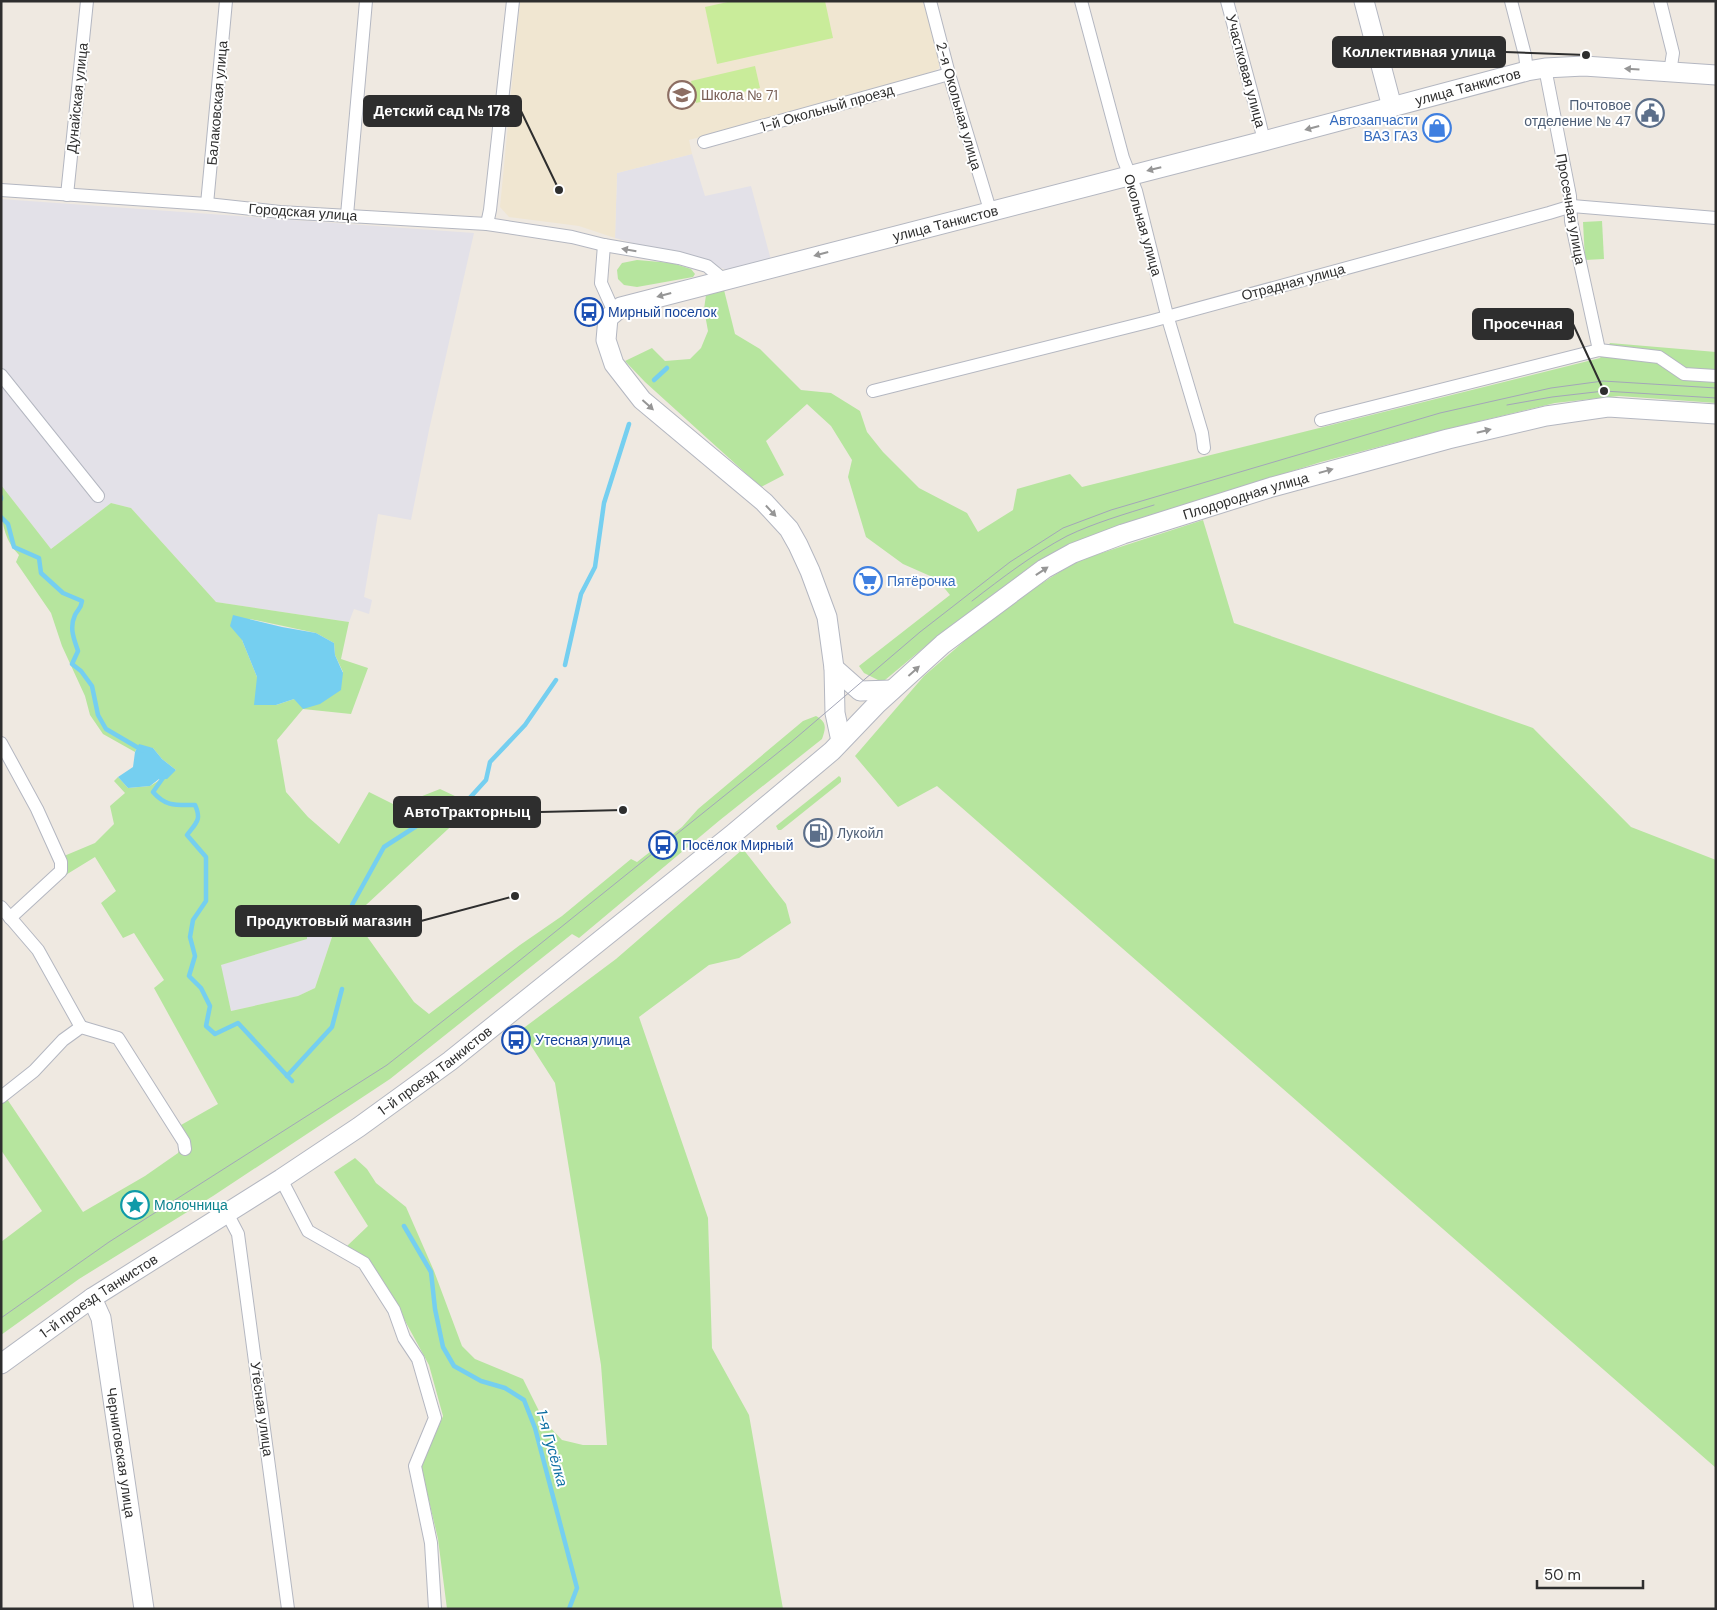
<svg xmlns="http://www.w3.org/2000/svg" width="1717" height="1610" font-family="'DM Sans',sans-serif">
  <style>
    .industrial { fill: #e3e1e8 }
    .education { fill: #f0e6d1 }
    .green { fill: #b6e59e; fill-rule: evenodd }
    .pitch { fill: #c9ec9a }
    .water { fill: #75cff0 }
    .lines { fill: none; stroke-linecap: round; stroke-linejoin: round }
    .stream { stroke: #75cff0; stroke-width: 4.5 }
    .street-casing { stroke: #b4b7c1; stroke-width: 14 }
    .secondary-casing { stroke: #b4b7c1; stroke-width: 21 }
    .street { stroke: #fff; stroke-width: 12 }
    .secondary { stroke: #fff; stroke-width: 19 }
    .tram { stroke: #a3a6b8; stroke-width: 1 }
    .oneway { fill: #969696 }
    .labels { text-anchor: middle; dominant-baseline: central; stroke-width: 4; stroke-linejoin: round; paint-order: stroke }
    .street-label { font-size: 14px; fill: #2e2e2e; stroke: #fff }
    .education-label { font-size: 14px; fill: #785e54; stroke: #fff; text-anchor: start }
    .service-label { font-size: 14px; fill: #4e5e75; stroke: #fff; text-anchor: end }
    .shop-label { font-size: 14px; fill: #366cbe; stroke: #fff; text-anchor: end }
    .transit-label { font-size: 14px; fill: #164399; stroke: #fff; text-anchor: start }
    .culture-label { font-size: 14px; fill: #0d838f; stroke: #fff; text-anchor: start }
    .water-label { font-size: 15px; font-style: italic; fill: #0d6fa3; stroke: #fff }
    .leader { fill: none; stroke: #2e2e2e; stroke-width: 2 }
    .callout-dot { fill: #2e2e2e; stroke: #fff; stroke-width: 2 }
    .callout { fill: #2e2e2e; stroke: #2e2e2e; stroke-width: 2 }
    .callout-label { font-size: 15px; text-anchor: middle; font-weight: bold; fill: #fff }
  </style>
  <rect width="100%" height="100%" fill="#efe9e1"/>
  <!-- industrial -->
  <g class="industrial">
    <polygon points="692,154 705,196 751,186 771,260 728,270 615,238 617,173"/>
    <polygon points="1,199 474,233 429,430 411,520 378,514 364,597 372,600 369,614 354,609 349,622 216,602 131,508 111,503 51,549 1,485"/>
    <polygon points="326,924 332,937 315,988 298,996 231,1011 220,965 307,939 307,930"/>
  </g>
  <!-- education -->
  <polygon class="education" points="520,1 923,1 939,59 939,68 929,74 689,140 692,154 617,173 615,238 579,226 509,217 500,207"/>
  <!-- green -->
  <g class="green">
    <polygon points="1602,221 1604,259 1585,260 1583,222"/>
    <polygon points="637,260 672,263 691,269 695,274 693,277 637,287 624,285 618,279 617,270 622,263"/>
    <polygon points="724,290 735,334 760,349 801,390 831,393 860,411 867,432 883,452 919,488 967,513 978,532 1013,510 1017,489 1070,474 1082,487 1600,358 1610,343 1716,352 1716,403 1619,396 1555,403 1443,430 1321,462 1119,525 1071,545 1021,574 939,635 885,680 880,681 864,673 859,666 950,595 937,579 903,564 866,537 848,477 852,460 831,426 807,404 766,441 784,475 761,487 645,382 625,361 652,348 665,361 690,359 701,348 708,331 704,309 706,295"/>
    <path d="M1 485 51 549 111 503 131 508 216 602 349 622 341 659 368 668 351 714 303 709 277 740 286 792 308 817 339 844 369 792 397 806 440 789 474 805 353 917 414 1002 429 1014 520 945 562 916 631 859 637 862 682 827 698 809 803 721 816 716C827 722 826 728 822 739L720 820 579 938 572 934 390 1079 213 1196 79 1279 1 1335V1242L42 1211 1 1150V1104L7 1099 83 1212 145 1176 178 1153 180 1146 179 1136 181 1125 218 1104 154 988 164 980 134 933 123 938 101 903 116 891 95 857 64 876 67 865 64 856 95 843 114 824 110 806 125 793 114 781 118 777 128 788 150 786 176 770 162 759 153 748 137 747 135 752 103 734 90 715 85 696 62 646 51 613 16 562 19 555C0 536 1 512 1 485ZM250 619 316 633 334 643 335 655 343 672 294 699 276 705 257 677 242 640ZM326 925 332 937 315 988 298 996 231 1011 221 965 307 939V930Z"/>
    <polygon points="1203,520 1234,623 1533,728 1631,827 1716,860 1716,1468 937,786 898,807 855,756 924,676 969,637 1039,585 1077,561"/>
    <polygon points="839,776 841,778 841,782 781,830 778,830 776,826"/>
    <polygon points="743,849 786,904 791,923 739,958 709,965 639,1017 708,1218 712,1348 749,1415 783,1609 447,1609 438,1539 421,1467 443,1416 429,1365 398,1308 368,1261 347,1246 368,1226 334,1172 355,1158 367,1169 376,1183 406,1207 434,1271 462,1346 475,1359 523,1379 544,1421 562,1440 583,1445 607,1445 601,1365 555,1083 521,1030 616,959"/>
  </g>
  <!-- pitch -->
  <g class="pitch">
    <polygon points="732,1 825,1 833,38 717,64 705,7"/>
    <polygon points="755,66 760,88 696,103 691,81"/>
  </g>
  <!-- water -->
  <g class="water">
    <polygon points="233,615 282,627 316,633 334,643 335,655 343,673 341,690 320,704 303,709 294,699 276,705 254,705 257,677 242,640 230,626"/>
    <polygon points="139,744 153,748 162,759 176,770 167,779 159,779 150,786 128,788 118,777 133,767 135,752"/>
  </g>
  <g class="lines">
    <!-- stream -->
    <g class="stream">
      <polyline points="654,380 667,368"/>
      <polyline points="1,497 1,499"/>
      <path d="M1 517 8 524 14 547 39 558 41 573 63 593 82 601C81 609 78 609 75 615 69 628 74 639 78 651L72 664 81 671 92 686 98 715 106 729 142 750"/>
      <polyline points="565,665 581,594 595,567 604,503 629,424"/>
      <path d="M165 775 153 792C166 807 176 805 195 805 202 820 196 823 187 835L206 857V901L193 920 190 937 195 956 189 976 201 988 210 1006 206 1026 215 1034 238 1023 292 1081"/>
      <polyline points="352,905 384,847 429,818 456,813 486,780 490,762 525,725 556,680"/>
      <polyline points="287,1076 332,1027 342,989"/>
      <polyline points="404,1226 431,1272 435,1309 443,1347 454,1366 481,1381 505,1388 524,1400 535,1428 577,1588 569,1609"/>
    </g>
    <defs>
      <g id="street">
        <polyline points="930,1 949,74 990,210"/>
        <polyline points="1081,1 1123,158 1136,191 1167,315 1202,433 1204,448"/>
        <polyline points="1227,1 1259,120 1264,141"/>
        <polyline points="1511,1 1525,55 1527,71"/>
        <polyline points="1660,1 1673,53 1670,72"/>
        <polyline points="1545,68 1570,196 1571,221 1599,350"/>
        <polyline points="704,142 949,74"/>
        <polyline points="1,190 207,204 280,212 487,224 572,237 604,245 679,258 707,266 724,280"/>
        <polyline points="67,195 87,1"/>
        <polyline points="207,204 226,1"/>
        <polyline points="347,215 366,1"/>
        <polyline points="487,224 490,210 513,1"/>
        <polyline points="604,245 601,283 614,312"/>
        <polyline points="1,375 98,496"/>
        <polyline points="873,391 1152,321 1549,213 1572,206 1716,218"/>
        <polyline points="1321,420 1599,350 1659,357 1684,374 1716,376"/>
        <polyline points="1,743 37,809 61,862 61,871 10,918"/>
        <polyline points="1,907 38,950 81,1027"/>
        <polyline points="1,1097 34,1071 63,1040 81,1027 118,1038 184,1142 185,1149"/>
        <polyline points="281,1179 308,1231 364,1263 394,1310 404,1338 418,1359 435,1418 415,1466 431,1543 435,1609"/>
        <polyline points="227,1213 238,1234 288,1609"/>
      </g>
      <g id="secondary">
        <polyline points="1364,1 1392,107"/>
        <polyline points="834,668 860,691 892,690"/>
        <path id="s1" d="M841 741 835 713 834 668 827 617 810 571 798 545 789 529 764 502 642 400 614 364 606 340 608 318 621 307 1264 141 1527 71 1545 68 1584 66 1716 75"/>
        <path id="s2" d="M92 1298 101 1318 144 1609"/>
        <path id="s3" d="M1 1364 92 1298 281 1179 359 1127 450 1061 733 834 832 751 877 704 943 644 1044 569 1073 553 1123 534 1272 487 1448 439 1546 416 1608 407 1716 414"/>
      </g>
    </defs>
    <!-- street casing -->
    <use href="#street" class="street-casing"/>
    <!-- secondary casing -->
    <use href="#secondary" class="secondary-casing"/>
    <!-- street -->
    <use href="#street" class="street"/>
    <!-- secondary -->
    <use href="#secondary" class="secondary"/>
    <!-- tram -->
    <g class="tram">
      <polyline points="1507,405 1552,397 1604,391 1716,398"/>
      <path d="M972 601C1002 578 1033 554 1067 536 1094 523 1125 514 1154 505"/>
      <polyline points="1,1318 109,1242 387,1065 509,969 790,743 920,632 1010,562 1063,528 1111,510 1440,413 1551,388 1603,381 1716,388"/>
    </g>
  </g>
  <!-- one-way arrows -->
  <defs><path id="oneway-solid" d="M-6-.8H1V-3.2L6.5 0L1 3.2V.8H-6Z" transform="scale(1.25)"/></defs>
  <g class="oneway">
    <use href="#oneway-solid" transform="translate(1632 69) rotate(-176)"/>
    <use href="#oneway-solid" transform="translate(1312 128) rotate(165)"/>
    <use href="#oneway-solid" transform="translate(1154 169) rotate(166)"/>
    <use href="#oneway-solid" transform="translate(629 250) rotate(-170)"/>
    <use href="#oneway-solid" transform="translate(821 254) rotate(165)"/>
    <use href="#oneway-solid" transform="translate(664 295) rotate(165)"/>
    <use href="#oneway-solid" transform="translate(648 405) rotate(42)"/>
    <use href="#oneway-solid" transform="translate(1484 431) rotate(-14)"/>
    <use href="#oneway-solid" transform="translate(1326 471) rotate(-16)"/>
    <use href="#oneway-solid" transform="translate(771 511) rotate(47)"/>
    <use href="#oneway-solid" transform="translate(1042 571) rotate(-34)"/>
    <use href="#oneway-solid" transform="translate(914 671) rotate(-42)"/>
  </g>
  <!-- icons -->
  <defs>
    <symbol id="school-ring" viewBox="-11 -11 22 22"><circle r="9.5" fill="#fff" stroke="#8d6e63" stroke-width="1.5"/><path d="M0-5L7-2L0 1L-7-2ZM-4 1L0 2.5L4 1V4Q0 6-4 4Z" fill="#8d6e63"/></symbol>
    <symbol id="civic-ring" viewBox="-11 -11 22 22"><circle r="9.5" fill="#fff" stroke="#5c6f8a" stroke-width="1.5"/><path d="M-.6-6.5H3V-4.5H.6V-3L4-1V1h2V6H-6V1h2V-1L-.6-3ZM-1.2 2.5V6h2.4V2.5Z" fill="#5c6f8a"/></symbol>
    <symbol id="shop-ring" viewBox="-11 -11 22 22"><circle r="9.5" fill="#fff" stroke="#3f7fe0" stroke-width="1.5"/><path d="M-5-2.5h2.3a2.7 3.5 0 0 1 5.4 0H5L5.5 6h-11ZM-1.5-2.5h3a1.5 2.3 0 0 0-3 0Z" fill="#3f7fe0"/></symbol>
    <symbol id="bus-ring" viewBox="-11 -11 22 22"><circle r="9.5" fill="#fff" stroke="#1a4fb4" stroke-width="1.5"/><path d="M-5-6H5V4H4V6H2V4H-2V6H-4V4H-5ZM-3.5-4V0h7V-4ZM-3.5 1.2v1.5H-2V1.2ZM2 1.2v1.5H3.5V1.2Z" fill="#1a4fb4"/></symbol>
    <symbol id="supermarket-ring" viewBox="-11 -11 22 22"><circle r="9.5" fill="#fff" stroke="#3f7fe0" stroke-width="1.5"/><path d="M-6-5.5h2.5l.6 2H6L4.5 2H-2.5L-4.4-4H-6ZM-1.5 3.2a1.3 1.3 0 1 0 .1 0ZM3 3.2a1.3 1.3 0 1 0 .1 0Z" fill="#3f7fe0"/></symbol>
    <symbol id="fuel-ring" viewBox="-11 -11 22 22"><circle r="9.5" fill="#fff" stroke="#5c6f8a" stroke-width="1.5"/><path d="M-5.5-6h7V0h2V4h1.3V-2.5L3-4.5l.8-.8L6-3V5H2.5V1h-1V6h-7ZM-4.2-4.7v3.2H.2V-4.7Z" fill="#5c6f8a"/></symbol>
    <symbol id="sight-ring" viewBox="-11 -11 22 22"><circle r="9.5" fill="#fff" stroke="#0f9aa8" stroke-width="1.5"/><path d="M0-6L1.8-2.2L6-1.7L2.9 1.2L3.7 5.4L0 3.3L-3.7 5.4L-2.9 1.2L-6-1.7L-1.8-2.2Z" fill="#0f9aa8"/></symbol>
  </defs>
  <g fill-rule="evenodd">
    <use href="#school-ring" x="666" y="79" width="32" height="32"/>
    <use href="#civic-ring" x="1634" y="97" width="32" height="32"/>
    <use href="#shop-ring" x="1421" y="112" width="32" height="32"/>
    <use href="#bus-ring" x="573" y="296" width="32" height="32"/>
    <use href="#supermarket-ring" x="852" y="565" width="32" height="32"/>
    <use href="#fuel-ring" x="802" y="817" width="32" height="32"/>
    <use href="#bus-ring" x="647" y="829" width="32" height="32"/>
    <use href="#bus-ring" x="500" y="1024" width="32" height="32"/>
    <use href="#sight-ring" x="119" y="1189" width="32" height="32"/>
  </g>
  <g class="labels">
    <!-- street labels -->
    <g class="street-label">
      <text transform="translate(1246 71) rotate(75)">Участковая улица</text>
      <text stroke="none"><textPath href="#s1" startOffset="1402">улица Танкистов</textPath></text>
      <text transform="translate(77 98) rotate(-84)">Дунайская улица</text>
      <text transform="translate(217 103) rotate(-85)">Балаковская улица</text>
      <text transform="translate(959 106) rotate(74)">2-я Окольная улица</text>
      <text transform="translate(827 108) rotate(-16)">1-й Окольный проезд</text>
      <text transform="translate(1571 209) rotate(80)">Просечная улица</text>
      <text transform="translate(303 212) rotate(4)">Городская улица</text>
      <text stroke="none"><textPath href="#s1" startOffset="862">улица Танкистов</textPath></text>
      <text transform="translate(1143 225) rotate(74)">Окольная улица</text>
      <text transform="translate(1293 282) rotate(-15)">Отрадная улица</text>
      <text stroke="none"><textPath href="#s3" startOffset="1529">Плодородная улица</textPath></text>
      <text stroke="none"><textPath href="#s3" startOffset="524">1-й проезд Танкистов</textPath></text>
      <text stroke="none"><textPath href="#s3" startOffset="119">1-й проезд Танкистов</textPath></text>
      <text transform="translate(262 1409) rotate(82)">Утёсная улица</text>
      <text stroke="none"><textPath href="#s2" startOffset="158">Черниговская улица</textPath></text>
    </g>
    <!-- education labels -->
    <g class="education-label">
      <text x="701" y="95">Школа № 71</text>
    </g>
    <!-- service labels -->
    <g class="service-label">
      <text x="1631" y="105">Почтовое<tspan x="1631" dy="16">отделение № 47</tspan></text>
      <text x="837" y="833" text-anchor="start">Лукойл</text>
    </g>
    <!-- shop labels -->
    <g class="shop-label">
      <text x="1418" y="120">Автозапчасти<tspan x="1418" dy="16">ВАЗ ГАЗ</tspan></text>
      <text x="887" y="581" text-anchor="start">Пятёрочка</text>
    </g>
    <!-- transit labels -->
    <g class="transit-label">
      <text x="608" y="312">Мирный поселок</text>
      <text x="682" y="845">Посёлок Мирный</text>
      <text x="535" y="1040">Утесная улица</text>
    </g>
    <!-- culture labels -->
    <g class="culture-label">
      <text x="154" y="1205">Молочница</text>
    </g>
    <!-- water labels -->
    <g class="water-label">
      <text transform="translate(552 1448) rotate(74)">1-я Гусёлка</text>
    </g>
  </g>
  <!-- callouts -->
  <path class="leader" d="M1586 55L1505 52M559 190L521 111M1604 391L1573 324M623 810L540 812M515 896L421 921"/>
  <g class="callout-dot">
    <circle cx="1586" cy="55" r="5"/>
    <circle cx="559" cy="190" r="5"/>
    <circle cx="1604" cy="391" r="5"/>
    <circle cx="623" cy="810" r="5"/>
    <circle cx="515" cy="896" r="5"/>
  </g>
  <g class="callout">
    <rect x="1333" y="37" width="172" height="30" rx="5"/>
    <rect x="364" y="96" width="157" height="30" rx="5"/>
    <rect x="1473" y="309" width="100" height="30" rx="5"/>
    <rect x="394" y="797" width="146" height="30" rx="5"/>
    <rect x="236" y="906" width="185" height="30" rx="5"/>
  </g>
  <g class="callout-label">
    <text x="1419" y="57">Коллективная улица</text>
    <text x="442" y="116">Детский сад № 178</text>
    <text x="1523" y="329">Просечная</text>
    <text x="467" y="817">АвтоТракторныц</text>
    <text x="329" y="926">Продуктовый магазин</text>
  </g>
  <!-- border -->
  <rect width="1717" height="1610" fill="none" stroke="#2e2e2e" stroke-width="5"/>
  <!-- scale -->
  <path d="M1537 1580v8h106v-8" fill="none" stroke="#2e2e2e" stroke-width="2.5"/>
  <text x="1544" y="1580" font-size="15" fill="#2e2e2e" stroke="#ffffff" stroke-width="4" paint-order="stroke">50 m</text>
</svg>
